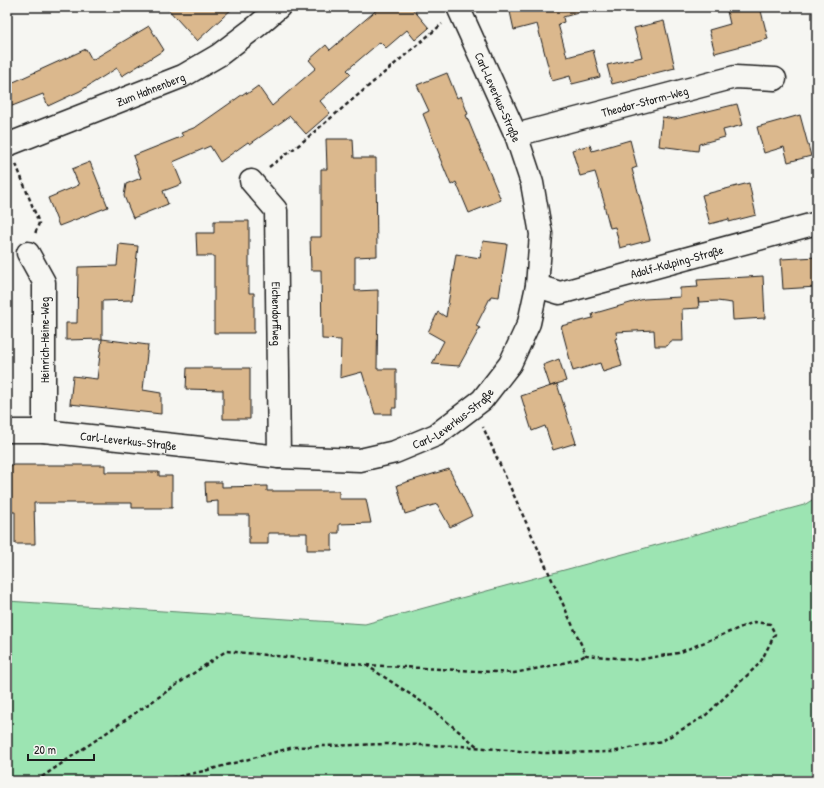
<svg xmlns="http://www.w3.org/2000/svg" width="824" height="788" font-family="'Patrick Hand',sans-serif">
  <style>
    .green { fill: #9ce4b2; stroke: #5c8067 }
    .building { fill: #dbb88d; stroke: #1c1c1c }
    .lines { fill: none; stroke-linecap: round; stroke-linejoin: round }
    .minor-casing { stroke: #1c1c1c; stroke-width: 25 }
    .path { stroke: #1c1c1c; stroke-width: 2.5; stroke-dasharray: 4 3; stroke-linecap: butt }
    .minor { stroke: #f6f6f2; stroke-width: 22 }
    .labels { text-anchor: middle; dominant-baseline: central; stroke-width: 4; stroke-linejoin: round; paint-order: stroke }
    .street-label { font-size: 12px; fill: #1c1c1c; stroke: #f6f6f2 }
  </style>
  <rect width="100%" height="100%" fill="#f6f6f2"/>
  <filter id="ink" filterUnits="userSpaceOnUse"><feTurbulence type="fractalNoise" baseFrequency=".025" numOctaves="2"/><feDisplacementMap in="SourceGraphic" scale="8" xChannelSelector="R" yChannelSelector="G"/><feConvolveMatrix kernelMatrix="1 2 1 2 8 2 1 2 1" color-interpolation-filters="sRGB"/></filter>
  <g filter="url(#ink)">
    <!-- green -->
    <polygon class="green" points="817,497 817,781 7,781 7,601 365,624 804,505"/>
    <!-- building -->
    <g class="building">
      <polygon points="166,7 234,7 197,41"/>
      <polygon points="380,7 411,7 429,28 415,40 407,30 386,48 380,42 347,70 351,74 320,101 330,113 306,134 290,116 250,144 248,142 220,162 210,146 173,162 182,184 163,191 168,204 133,218 124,196 126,184 141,178 133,156 183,136 181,133 196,127 246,92 247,94 258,86 272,106 316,68 309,60 326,45 330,50"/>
      <polygon points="509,7 578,7 578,13 563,17 564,22 558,24 567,57 593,50 600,77 572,84 570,76 552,81 537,24 514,30"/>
      <polygon points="726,7 760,7 768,39 715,53 709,30 730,24"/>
      <polygon points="664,21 675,68 612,84 607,65 642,57 634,28"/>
      <polygon points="149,26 164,50 122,76 117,68 80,91 48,106 43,94 7,108 7,85 86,49 92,60"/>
      <polygon points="447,73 457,98 461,96 468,114 466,115 501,200 469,213 456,182 451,185 439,156 440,156 423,114 429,111 417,85"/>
      <polygon points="737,104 743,125 723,130 725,137 699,144 698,151 659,146 662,117 675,119"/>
      <polygon points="800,115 811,156 788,162 784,147 764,153 757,127"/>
      <polygon points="326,139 353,139 354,158 376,158 377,256 355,257 355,291 378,290 377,369 396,369 396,408 392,408 392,414 375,414 362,372 340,378 341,340 322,339 321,270 311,270 310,237 321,237 321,169 327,169"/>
      <polygon points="630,140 637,167 632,169 643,210 642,210 650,240 620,248 615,227 610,228 604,205 605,205 595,172 580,176 572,150 590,145 592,151"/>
      <polygon points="90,162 108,207 59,226 48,198 79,185 72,169"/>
      <polygon points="749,183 756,215 729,222 729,219 710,224 702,195"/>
      <polygon points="214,221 249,221 249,293 254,293 254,333 214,333 214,256 197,256 196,233 214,233"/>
      <polygon points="483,241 507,244 499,297 491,296 476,326 480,328 459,366 432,364 444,341 428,332 438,312 446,317 456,254 480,258"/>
      <polygon points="119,244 138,246 132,300 102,301 102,339 66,340 66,323 77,323 78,267 117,266"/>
      <polygon points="817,257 817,287 783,289 781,259"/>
      <polygon points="763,276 765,318 733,320 732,303 717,301 699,302 698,298 699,308 682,309 683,341 671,341 667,346 655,346 654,330 616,332 617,338 615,339 622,366 603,372 600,363 573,371 561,326 593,318 592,314 644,299 680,297 680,288 698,287 697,280"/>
      <polygon points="102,339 148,345 143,390 161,393 161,414 70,404 73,376 97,379"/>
      <polygon points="559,359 566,381 550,386 543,365"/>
      <polygon points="187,368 250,368 250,419 223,419 223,390 186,389"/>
      <polygon points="557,384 576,443 553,450 545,426 532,431 521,396"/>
      <polygon points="7,465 105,465 105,472 159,472 159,476 172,476 172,508 132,508 132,503 34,503 35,544 15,544 15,512 7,512"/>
      <polygon points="449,469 472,516 450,527 437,504 405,514 397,485"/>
      <polygon points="205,482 222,482 222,487 267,486 267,491 339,491 339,499 366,499 371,523 339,524 339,533 332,533 332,550 307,550 307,533 268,533 268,544 249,544 249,515 218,515 218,501 206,502"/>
    </g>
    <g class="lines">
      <defs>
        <g id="minor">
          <path id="s1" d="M516 135 735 77 775 79"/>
          <path id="s2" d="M7 145 183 76 219 55 257 26 279 7"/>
          <path id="s3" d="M251 181 276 210 279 457"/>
          <polyline points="28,253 44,282 44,431"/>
          <path id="s4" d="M537 286 560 293 817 223"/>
          <path id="s5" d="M7 431H44L201 448 279 457 360 460 395 452 436 435 482 400 510 364 529 323 537 286 541 234 532 183 516 135 458 7"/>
        </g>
      </defs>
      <!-- minor casing -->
      <use href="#minor" class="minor-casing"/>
      <!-- path -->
      <g class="path">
        <polyline points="16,164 39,223 35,234"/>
        <polyline points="269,167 300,144 442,24"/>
        <polyline points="366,665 425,704 478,747"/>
        <polyline points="36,781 226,651 366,665 514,673 555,665 578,659 586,655"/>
        <polyline points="158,781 204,771 294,747 386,744 461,746 543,753 612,752 662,741 705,716 760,663 775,634 770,624 754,622 678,653 637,660 586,655 483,427"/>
      </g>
      <!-- minor -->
      <use href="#minor" class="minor"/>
    </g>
  </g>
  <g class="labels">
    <!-- street labels -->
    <g class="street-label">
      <text stroke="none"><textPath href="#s2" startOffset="154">Zum Hahnenberg</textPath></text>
      <text transform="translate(498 97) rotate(66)">Carl-Leverkus-Straße</text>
      <text stroke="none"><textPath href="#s1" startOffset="133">Theodor-Storm-Weg</textPath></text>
      <text stroke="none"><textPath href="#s4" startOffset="145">Adolf-Kolping-Straße</textPath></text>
      <text stroke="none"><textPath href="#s3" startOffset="142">Eichendorffweg</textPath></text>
      <text transform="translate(44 340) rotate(-90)">Heinrich-Heine-Weg</text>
      <text stroke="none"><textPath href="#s5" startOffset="458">Carl-Leverkus-Straße</textPath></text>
      <text stroke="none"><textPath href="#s5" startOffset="122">Carl-Leverkus-Straße</textPath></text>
    </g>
  </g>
  <!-- margin -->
  <rect width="824" height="788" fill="none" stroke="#f6f6f2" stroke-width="24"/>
  <rect x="12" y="12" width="800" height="764" fill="none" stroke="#1c1c1c" stroke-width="1.5" filter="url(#ink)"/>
  <!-- scale -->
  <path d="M28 754v6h66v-6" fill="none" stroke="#1c1c1c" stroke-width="2"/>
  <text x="34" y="754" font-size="12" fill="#1c1c1c" stroke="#f6f6f2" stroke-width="3" paint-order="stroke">20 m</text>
</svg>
